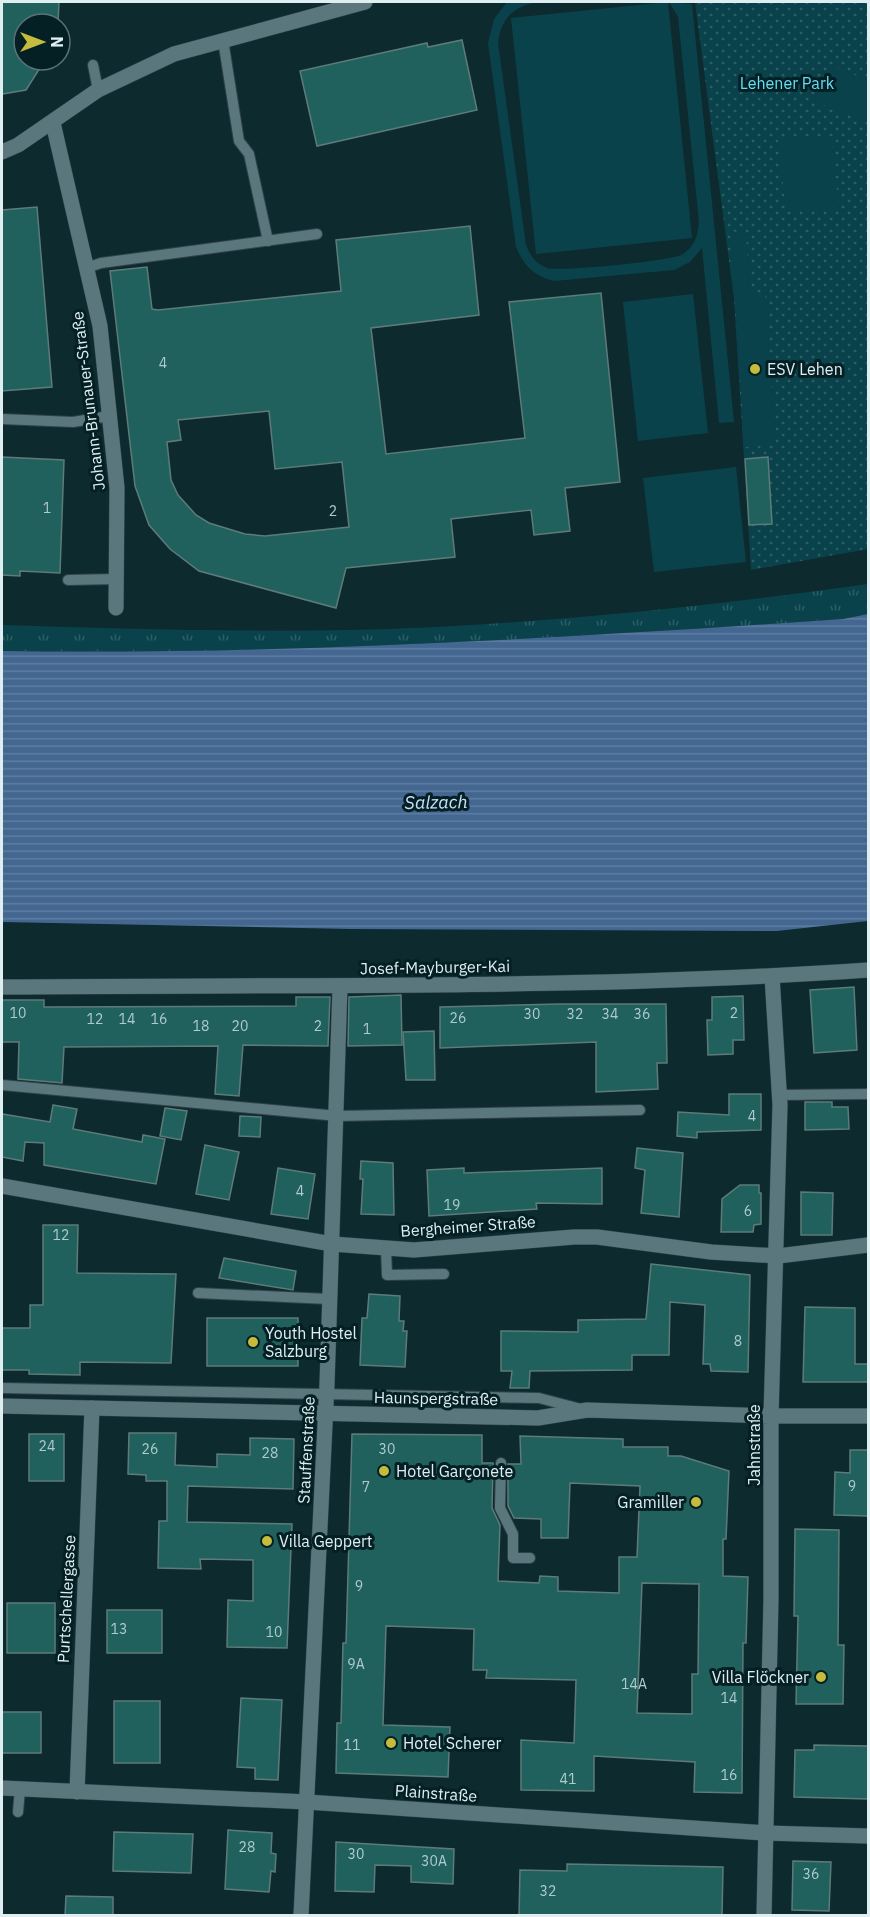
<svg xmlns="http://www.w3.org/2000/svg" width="870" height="1917" font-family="'IBM Plex Sans',sans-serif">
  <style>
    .grass { fill: url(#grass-tufts) }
    .park { fill: url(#park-dots) }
    .pitch { fill: #0a424c }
    .water { fill: url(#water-rules) }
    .building { fill: #21615d; stroke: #5d7b79; stroke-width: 1.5; fill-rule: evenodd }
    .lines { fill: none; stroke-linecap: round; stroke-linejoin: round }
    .service-casing { stroke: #314247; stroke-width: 12 }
    .minor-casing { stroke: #314247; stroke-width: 16 }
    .tertiary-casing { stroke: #314247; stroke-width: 16 }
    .service { stroke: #5a777d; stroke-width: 10 }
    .minor { stroke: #5a777d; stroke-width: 15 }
    .tertiary { stroke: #5a777d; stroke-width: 15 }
    .poi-dot { fill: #c5bc3d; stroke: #042025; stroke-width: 2 }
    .labels { text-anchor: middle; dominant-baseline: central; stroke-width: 6; stroke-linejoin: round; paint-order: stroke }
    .number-label { font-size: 14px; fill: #afcbcc }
    .park-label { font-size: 16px; fill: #68def3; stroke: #042025 }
    .poi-label { font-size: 16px; fill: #deeef1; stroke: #042025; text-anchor: start }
    .street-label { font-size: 16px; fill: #deeef1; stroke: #042025 }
    .water-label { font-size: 18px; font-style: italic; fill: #cae0fb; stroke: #042025 }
  </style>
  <defs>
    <pattern id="grass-tufts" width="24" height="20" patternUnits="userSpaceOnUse" patternTransform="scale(1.5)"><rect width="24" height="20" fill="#0a424c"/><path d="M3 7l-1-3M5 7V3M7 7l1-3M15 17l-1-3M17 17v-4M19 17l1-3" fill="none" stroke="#2d5e66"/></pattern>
    <pattern id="park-dots" width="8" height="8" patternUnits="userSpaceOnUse" patternTransform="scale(1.5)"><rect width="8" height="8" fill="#0a424c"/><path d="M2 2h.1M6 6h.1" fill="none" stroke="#2d5e66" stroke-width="1.8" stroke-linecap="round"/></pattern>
    <pattern id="water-rules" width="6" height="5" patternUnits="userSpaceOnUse" patternTransform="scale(1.5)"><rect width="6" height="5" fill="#436791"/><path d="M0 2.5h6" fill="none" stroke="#5e7da1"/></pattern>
  </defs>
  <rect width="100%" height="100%" fill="#0d2a2f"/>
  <!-- grass -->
  <path class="grass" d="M868 584V614L843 619C563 638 282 655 2 651V625C131 629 261 633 391 629 551 623 710 606 868 584Z"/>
  <!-- park -->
  <polygon class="park" points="695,2 868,2 868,549 751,570 734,298"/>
  <!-- pitch -->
  <g class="pitch">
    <path d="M507 2H538C514 6 501 18 498 43L526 245C530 255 536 264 547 268 558 272 674 261 683 254 695 246 698 235 699 222L678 17 669 2 692 4 734 422 719 423 702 248 690 262 674 270 554 281C534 276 524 266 516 247L488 43 494 19Z"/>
    <polygon points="668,2 692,238 536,254 511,18"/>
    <polygon points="829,65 868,80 868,122 815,102"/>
    <polygon points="831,136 839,208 786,212 778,140"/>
    <polygon points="746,231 750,293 765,293 776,445 745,447 730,232"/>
    <polygon points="693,294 708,433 638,441 623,302"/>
    <polygon points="736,467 746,562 654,572 643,478"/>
  </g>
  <!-- water -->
  <path class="water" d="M868 614V921L777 931 350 929 2 922V651C282 655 563 638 843 619Z"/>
  <!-- building -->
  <g class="building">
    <polygon points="2,2 59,2 58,24 24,24 24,60 45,60 26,90 2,94"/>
    <polygon points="462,40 477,110 317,146 300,71 427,43 428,47"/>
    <polygon points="37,207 52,387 2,391 2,210"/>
    <path d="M470 226 479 315 371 328 386 454 525 438 509 302 601 293 620 482 565 488 570 531 534 535 531 510 451 519 455 557 346 568 336 608 199 571 170 549 149 525 135 486 110 271 147 267 152 309 158 310 341 291 336 240ZM269 411 275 469 342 462 349 527 265 536 245 534 209 523 196 515 178 495 171 480 167 442 181 440 178 420Z"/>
    <polygon points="2,457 64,460 60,573 20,571 20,576 2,575"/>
    <polygon points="768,457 772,524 749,525 745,459"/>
    <polygon points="854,987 857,1050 814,1053 810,990"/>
    <polygon points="401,995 402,1045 348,1046 349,997"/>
    <polygon points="743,996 744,1040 733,1040 733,1054 708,1055 707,1020 712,1020 712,997"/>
    <polygon points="296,997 330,997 328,1046 243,1045 239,1096 215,1094 218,1046 64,1047 62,1083 18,1079 19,1042 2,1042 2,1000 44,1000 44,1007 296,1006"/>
    <polygon points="559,1004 666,1004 667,1063 657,1063 658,1089 596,1092 596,1042 440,1048 440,1007"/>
    <polygon points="434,1031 435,1080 406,1080 403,1032"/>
    <polygon points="729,1094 761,1094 761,1130 697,1132 697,1138 677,1136 678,1112 729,1115"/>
    <polygon points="805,1102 832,1102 832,1107 848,1107 849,1129 805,1130"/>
    <polygon points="53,1105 77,1109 73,1129 142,1142 143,1135 165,1139 156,1184 44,1165 44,1143 25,1142 23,1161 2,1157 2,1114 50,1122"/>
    <polygon points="165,1108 187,1111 181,1140 160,1136"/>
    <polygon points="240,1116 261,1117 260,1137 239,1136"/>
    <polygon points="205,1145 239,1152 229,1200 196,1194"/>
    <polygon points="637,1148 683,1153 679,1217 641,1213 645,1170 635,1168"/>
    <polygon points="361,1161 393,1163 394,1215 361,1214 363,1179 360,1179"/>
    <polygon points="278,1168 315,1174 308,1219 271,1214"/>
    <polygon points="464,1168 464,1173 602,1168 602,1204 536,1203 537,1209 429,1216 427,1170"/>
    <polygon points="740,1185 759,1185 759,1193 761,1193 761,1224 754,1225 753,1232 721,1232 722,1199"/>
    <polygon points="801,1192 833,1193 832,1235 801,1235"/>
    <polygon points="43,1225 78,1225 77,1273 176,1274 171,1363 80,1362 80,1375 29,1374 29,1370 2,1370 2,1328 30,1328 30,1305 43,1305"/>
    <polygon points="224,1258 296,1271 293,1290 219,1278"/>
    <polygon points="651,1264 750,1275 748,1372 711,1371 710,1364 703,1364 705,1305 670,1302 669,1355 632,1355 632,1370 530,1371 529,1388 510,1388 512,1371 501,1371 501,1331 578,1332 578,1320 646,1319"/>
    <polygon points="369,1294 400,1296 399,1321 404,1321 403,1331 407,1331 405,1367 360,1365 362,1318 367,1318"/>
    <polygon points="805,1307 855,1308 855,1364 868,1364 868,1382 803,1382"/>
    <rect x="207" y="1318" width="91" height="48"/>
    <polygon points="129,1433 176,1433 175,1465 217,1467 217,1454 250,1455 250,1438 294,1439 293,1489 188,1486 187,1522 292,1524 287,1648 227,1647 228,1600 253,1601 253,1560 200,1559 201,1569 158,1568 159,1521 167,1521 167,1481 146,1481 146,1475 128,1474"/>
    <rect x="29" y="1434" width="35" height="47"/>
    <path d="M352 1434 482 1435V1463H493L492 1508 500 1525 498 1581 539 1583 540 1576 558 1577V1591L619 1593V1557H637L640 1486 570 1483 568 1538H541V1519L514 1518 508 1506V1464H521L520 1436 623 1439V1447H668V1456H681L729 1471 726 1539H723V1576L748 1577 746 1643H743L742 1793 694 1792 695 1762 594 1756V1791L521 1790V1740L574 1743 576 1680 486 1678 487 1670H473L474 1629 386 1626 383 1725 450 1727 448 1777 336 1773 337 1723H341L343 1643H346ZM642 1583 699 1584 698 1674H692V1714L637 1713Z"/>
    <polygon points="850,1450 868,1450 868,1516 834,1515 835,1472 850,1473"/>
    <polygon points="795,1529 839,1530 838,1645 844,1645 843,1704 796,1704 798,1616 794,1616"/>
    <rect x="7" y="1603" width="48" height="50"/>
    <rect x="107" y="1610" width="55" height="43"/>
    <polygon points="241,1698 282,1700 278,1780 255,1779 255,1768 237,1767"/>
    <rect x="114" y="1701" width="46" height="62"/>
    <rect x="2" y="1712" width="39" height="41"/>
    <polygon points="814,1745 868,1746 868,1799 794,1797 795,1750 814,1750"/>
    <polygon points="228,1830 272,1833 271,1853 276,1854 275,1872 271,1871 269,1892 225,1889"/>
    <polygon points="114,1832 193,1834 191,1873 113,1871"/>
    <polygon points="336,1842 454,1849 453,1884 411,1882 411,1866 375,1865 374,1892 335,1891"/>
    <polygon points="793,1861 831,1862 829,1911 792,1910"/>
    <polygon points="567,1864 723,1867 722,1916 519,1916 520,1870 567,1871"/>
    <polygon points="66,1896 113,1897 113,1916 65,1916"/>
  </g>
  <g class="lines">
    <defs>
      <g id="service">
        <polyline points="223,40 239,141 249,154 268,241"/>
        <polyline points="93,65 98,90"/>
        <polyline points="86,268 101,263 317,234"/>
        <polyline points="2,419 73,422 109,416"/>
        <polyline points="68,580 116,579"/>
        <polyline points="2,1085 338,1116 640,1110"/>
        <polyline points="780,1095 868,1094"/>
        <polyline points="386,1249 387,1275 444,1274"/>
        <polyline points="198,1293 328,1299"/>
        <polyline points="2,1388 539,1398 581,1409"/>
        <polyline points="501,1463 500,1508 513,1534 513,1558 530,1558"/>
        <polyline points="18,1812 20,1789"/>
      </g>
      <g id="minor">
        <polyline points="53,123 100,326 117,488 116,608"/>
        <polyline points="2,152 18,145 98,90 174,54 365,2"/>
        <polyline points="772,976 780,1105 771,1416 868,1416"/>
        <path d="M2 987C290 984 580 990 868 970"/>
        <polyline points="2,1186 332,1244 414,1250 574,1237 597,1237 711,1252 778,1256 868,1245"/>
        <polyline points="2,1788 307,1802 766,1833"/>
        <polyline points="77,1792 92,1408"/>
        <polyline points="301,1916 327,1384 340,987"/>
      </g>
      <g id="tertiary">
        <polyline points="2,1406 538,1418 587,1410 771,1416 771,1598 764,1916"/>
        <polyline points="766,1833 868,1836"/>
      </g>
    </defs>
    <!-- service casing -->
    <use href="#service" class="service-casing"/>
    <!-- minor casing -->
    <use href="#minor" class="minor-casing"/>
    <!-- tertiary casing -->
    <use href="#tertiary" class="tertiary-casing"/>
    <!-- service -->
    <use href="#service" class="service"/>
    <!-- minor -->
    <use href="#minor" class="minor"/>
    <!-- tertiary -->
    <use href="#tertiary" class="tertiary"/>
  </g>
  <!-- markers -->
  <g class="poi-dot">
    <circle cx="755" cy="369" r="6"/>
    <circle cx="253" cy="1342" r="6"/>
    <circle cx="384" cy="1471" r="6"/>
    <circle cx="696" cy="1502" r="6"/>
    <circle cx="267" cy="1541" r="6"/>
    <circle cx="821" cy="1677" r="6"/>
    <circle cx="391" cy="1743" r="6"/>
  </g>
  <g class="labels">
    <!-- number labels -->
    <g class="number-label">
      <text x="163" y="363">4</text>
      <text x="47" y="508">1</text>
      <text x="333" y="511">2</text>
      <text x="18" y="1013">10</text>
      <text x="734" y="1013">2</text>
      <text x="532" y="1014">30</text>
      <text x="575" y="1014">32</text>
      <text x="610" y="1014">34</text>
      <text x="642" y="1014">36</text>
      <text x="458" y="1018">26</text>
      <text x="95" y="1019">12</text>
      <text x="127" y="1019">14</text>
      <text x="159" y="1019">16</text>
      <text x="201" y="1026">18</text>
      <text x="240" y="1026">20</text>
      <text x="318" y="1026">2</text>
      <text x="367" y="1029">1</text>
      <text x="752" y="1116">4</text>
      <text x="300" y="1191">4</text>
      <text x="452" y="1205">19</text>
      <text x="748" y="1211">6</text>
      <text x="61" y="1235">12</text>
      <text x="738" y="1341">8</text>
      <text x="47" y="1446">24</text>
      <text x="150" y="1449">26</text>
      <text x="387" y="1449">30</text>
      <text x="270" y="1453">28</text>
      <text x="852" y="1486">9</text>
      <text x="366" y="1487">7</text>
      <text x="359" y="1586">9</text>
      <text x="119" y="1629">13</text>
      <text x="274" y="1632">10</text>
      <text x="356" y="1664">9A</text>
      <text x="634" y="1684">14A</text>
      <text x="729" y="1698">14</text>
      <text x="352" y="1745">11</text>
      <text x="729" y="1775">16</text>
      <text x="568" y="1779">41</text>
      <text x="247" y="1847">28</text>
      <text x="356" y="1854">30</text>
      <text x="434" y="1861">30A</text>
      <text x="811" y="1874">36</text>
      <text x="548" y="1891">32</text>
    </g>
    <!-- park labels -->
    <g class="park-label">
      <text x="787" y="83">Lehener Park</text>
    </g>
    <!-- poi labels -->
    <g class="poi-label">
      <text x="767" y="369">ESV Lehen</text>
      <text x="265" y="1333">Youth Hostel<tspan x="265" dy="18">Salzburg</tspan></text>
      <text x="396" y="1471">Hotel Garçonete</text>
      <text x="684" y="1502" text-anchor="end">Gramiller</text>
      <text x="279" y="1541">Villa Geppert</text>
      <text x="809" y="1677" text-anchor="end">Villa Flöckner</text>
      <text x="403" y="1743">Hotel Scherer</text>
    </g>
    <!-- street labels -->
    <g class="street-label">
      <text transform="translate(88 401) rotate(-97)">Johann-Brunauer-Straße</text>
      <text transform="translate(435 967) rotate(-1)">Josef-Mayburger-Kai</text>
      <text transform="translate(468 1226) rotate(-4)">Bergheimer Straße</text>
      <text transform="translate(436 1398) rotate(1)">Haunspergstraße</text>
      <text transform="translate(754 1445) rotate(-90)">Jahnstraße</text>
      <text transform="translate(306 1450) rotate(-87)">Stauffenstraße</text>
      <text transform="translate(66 1599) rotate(-87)">Purtschellergasse</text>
      <text transform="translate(436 1793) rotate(4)">Plainstraße</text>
    </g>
    <!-- water labels -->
    <g class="water-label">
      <text transform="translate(436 802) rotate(-1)">Salzach</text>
    </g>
  </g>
  <!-- border -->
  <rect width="870" height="1917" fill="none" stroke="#deeef1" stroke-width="6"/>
  <!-- north arrow -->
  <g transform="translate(42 42) rotate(90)"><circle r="28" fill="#042025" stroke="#5b7277" stroke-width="1.5"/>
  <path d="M0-4.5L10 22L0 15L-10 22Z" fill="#c5bc3d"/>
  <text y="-9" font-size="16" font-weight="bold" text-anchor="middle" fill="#deeef1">N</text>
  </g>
</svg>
